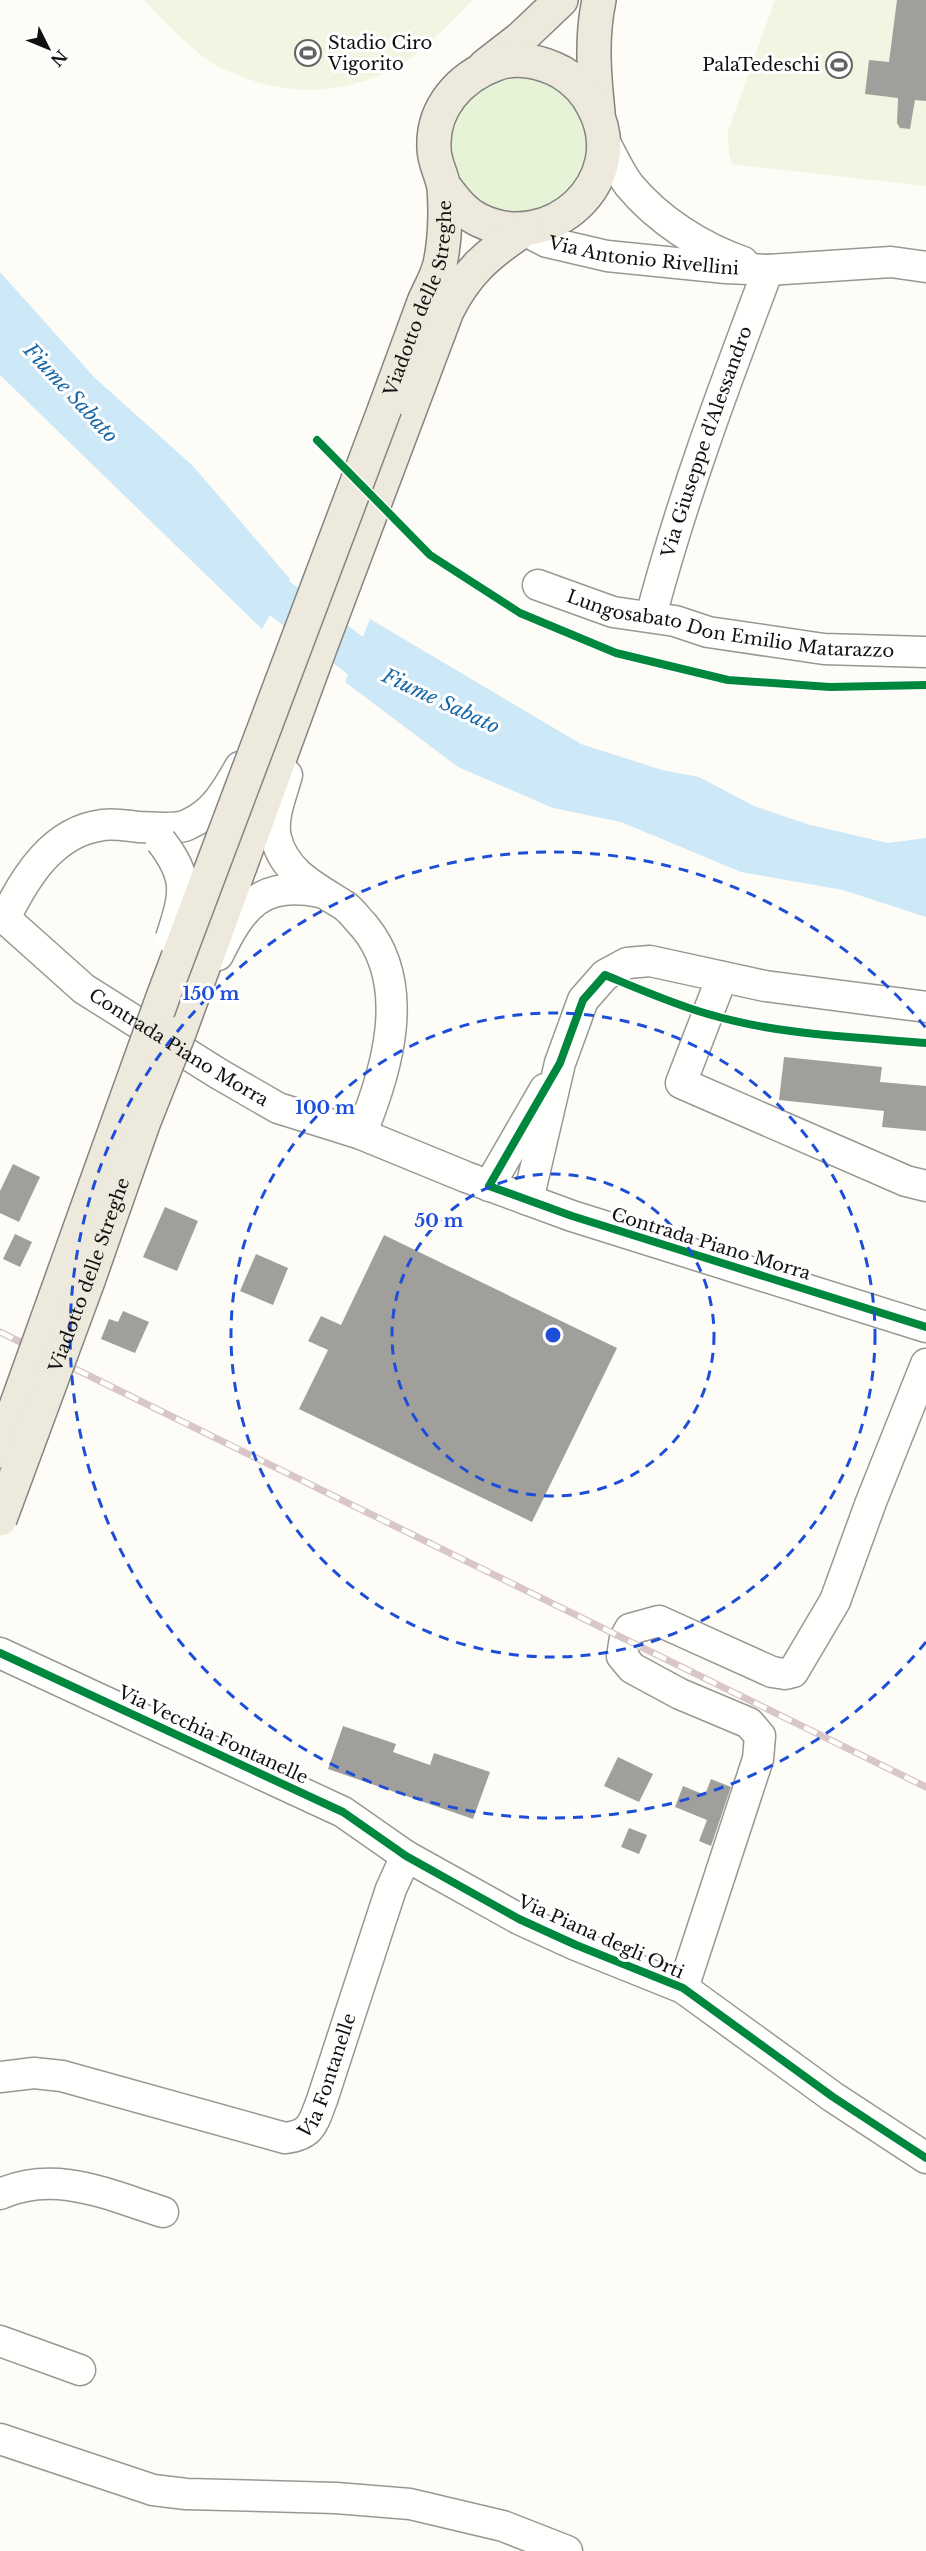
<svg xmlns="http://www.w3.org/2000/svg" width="926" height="2551" font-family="'Libre Baskerville',serif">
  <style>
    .green { fill: #e7f3d7 }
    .pitch { fill: #f0f6e1 }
    .water { fill: #cde8f7 }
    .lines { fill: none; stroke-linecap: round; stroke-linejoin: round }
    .river { stroke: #cde8f7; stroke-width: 39 }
    .building { fill: #a19f9c }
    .minor-casing { stroke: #979795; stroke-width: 33 }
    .major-casing { stroke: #858482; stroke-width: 36 }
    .minor { stroke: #fffffe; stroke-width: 30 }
    .major { stroke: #ede9dc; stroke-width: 33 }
    .rail-casing { stroke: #d9c6c7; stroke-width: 7 }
    .rail { stroke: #fff; stroke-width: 4.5; stroke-dasharray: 14; stroke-linecap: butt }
    .minor-bridge-casing { stroke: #979795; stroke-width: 33; stroke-linecap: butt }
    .major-bridge-casing { stroke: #858482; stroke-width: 36; stroke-linecap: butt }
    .minor-bridge { stroke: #fffffe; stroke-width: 30 }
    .major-bridge { stroke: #ede9dc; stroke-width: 33 }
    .cycleway-casing { stroke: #fff; stroke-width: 11 }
    .cycleway { stroke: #00873e; stroke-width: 8 }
    .ring { fill: none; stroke: #1d4ed8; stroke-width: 3; stroke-dasharray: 10 8 }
    .labels { text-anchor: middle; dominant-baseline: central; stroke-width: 6; stroke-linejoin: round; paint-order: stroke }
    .poi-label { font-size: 18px; fill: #111; stroke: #fff; text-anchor: start }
    .street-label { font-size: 18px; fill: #111; stroke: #fff }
    .water-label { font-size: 20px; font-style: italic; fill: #1768a6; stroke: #fff }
    .centre { fill: #1d4ed8; stroke: #fff; stroke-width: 3 }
    .ring-label { font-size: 18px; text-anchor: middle; font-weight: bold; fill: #1d4ed8; stroke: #fff; stroke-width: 6; stroke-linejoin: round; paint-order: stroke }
  </style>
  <rect width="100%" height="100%" fill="#fdfcf7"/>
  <!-- green -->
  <circle class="green" cx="518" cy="145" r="69"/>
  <!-- pitch -->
  <g class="pitch">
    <path d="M144 0H473C450 23 426 50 398 66 349 94 291 97 240 76 232 72 222 69 215 65 188 47 166 23 144 0Z"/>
    <polygon points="775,0 926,0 926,186 732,164 729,154 728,131"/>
  </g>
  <!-- water -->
  <g class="water">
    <polygon points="0,272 95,378 193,466 290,579 262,629 0,375"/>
    <polygon points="370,619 581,744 662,770 699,777 754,806 810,825 888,843 926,838 926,917 843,890 741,872 621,822 553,808 458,767 345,682"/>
  </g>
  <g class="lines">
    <!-- river -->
    <polyline class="river" points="237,566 385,678 401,685"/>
  </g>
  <!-- building -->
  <g class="building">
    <polygon points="897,0 926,0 926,101 915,100 910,129 900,128 897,123 898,98 865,94 869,60 889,62"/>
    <polygon points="784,1057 882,1067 880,1082 926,1086 926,1131 882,1127 884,1111 779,1100"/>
    <polygon points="13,1164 40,1177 19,1222 0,1213 0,1191"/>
    <polygon points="165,1207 198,1221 177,1271 143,1257"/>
    <polygon points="15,1234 32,1242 20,1267 3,1259"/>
    <polygon points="384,1235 617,1348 532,1522 299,1409 328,1350 308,1341 321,1316 341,1325"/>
    <polygon points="256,1254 288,1268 273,1305 240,1291"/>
    <polygon points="123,1311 149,1322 135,1353 101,1339 109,1319 118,1322"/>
    <polygon points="343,1726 396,1744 393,1752 430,1765 434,1753 490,1772 473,1819 328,1769"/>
    <polygon points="618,1757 653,1774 639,1802 604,1786"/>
    <polygon points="711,1779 731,1787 711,1846 699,1841 707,1820 675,1807 683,1786 705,1795"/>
    <polygon points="629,1828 647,1835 639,1854 621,1847"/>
  </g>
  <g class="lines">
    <defs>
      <g id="minor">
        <path d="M604 141C612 155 619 172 629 185 658 220 700 247 743 262"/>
        <path id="s1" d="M524 230 547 242 607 256 726 268 768 270 891 262 926 267"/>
        <path id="s2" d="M538 585 613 612 675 621 708 632 824 649 926 652"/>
        <path id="s3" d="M651 616C682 498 725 384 768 270"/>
        <path d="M287 775C282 794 271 818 276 838 285 874 317 888 345 906 352 911 358 920 364 926 413 985 387 1071 361 1134"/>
        <path id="s4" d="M0 914 84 989 219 1074 278 1108 361 1134 466 1177 572 1216 926 1327"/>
        <path d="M5 918C25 877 53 831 103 825 114 823 128 826 139 827 154 827 176 831 189 824 215 812 226 791 240 767"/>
        <path d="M218 955C242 906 261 880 320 892"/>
        <polyline points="722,977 681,1083 906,1181 926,1186"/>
        <polyline points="489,1186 545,1089"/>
        <polyline points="528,1200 560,1063 583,1000 605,975 627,963 650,961 765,986 926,1007"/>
        <polyline points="0,1653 343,1812 406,1856 519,1919 576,1945 683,1988 833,2097 926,2158"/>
        <polyline points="683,1988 758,1759 760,1736 749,1723 680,1694 632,1668 622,1656 625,1638 630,1629 659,1621 772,1672 785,1674 793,1672 835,1601 871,1502 926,1364"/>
        <path id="s5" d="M0 2077 34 2073 62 2076 285 2138C312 2135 313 2123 322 2100L391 1889 406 1856"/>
        <path d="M0 2194C56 2169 108 2195 163 2212"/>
        <polyline points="0,2341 80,2370"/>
        <polyline points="0,2439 153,2490 186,2494 336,2498 410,2504 503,2526 567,2551"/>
      </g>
      <g id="major">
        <polyline points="485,66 521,38 561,0"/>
        <path d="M598 112C594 74 591 38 599 0"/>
        <path id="s6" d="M385 408C398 373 411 337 424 302 429 290 437 277 440 264 445 241 446 211 444 188 442 174 434 163 434 148 432 108 460 77 496 64 517 56 542 62 561 72 576 81 587 93 594 108 632 181 550 255 479 220 464 213 454 199 444 186"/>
        <path d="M179 1033 320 648 447 311C466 272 489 253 524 230"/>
      </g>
    </defs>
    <!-- minor casing -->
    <use href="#minor" class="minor-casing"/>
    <!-- major casing -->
    <use href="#major" class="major-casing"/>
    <!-- minor -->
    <use href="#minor" class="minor"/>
    <!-- major -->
    <use href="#major" class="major"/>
    <defs>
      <polyline id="rail" points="0,1332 926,1787"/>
    </defs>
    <!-- rail casing -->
    <use href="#rail" class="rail-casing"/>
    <!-- rail -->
    <use href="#rail" class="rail"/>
    <defs>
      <path id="minor-bridge" d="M161 841C190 879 185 894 171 938"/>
      <g id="major-bridge">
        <polyline points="0,1451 163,997 385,408"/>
        <path id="s7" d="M0 1519 88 1281 143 1124 179 1033"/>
      </g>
    </defs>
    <!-- minor-bridge casing -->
    <use href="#minor-bridge" class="minor-bridge-casing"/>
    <!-- major-bridge casing -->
    <use href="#major-bridge" class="major-bridge-casing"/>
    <!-- minor-bridge -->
    <use href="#minor-bridge" class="minor-bridge"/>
    <!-- major-bridge -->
    <use href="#major-bridge" class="major-bridge"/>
    <defs>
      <g id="cycleway">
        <polyline points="317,440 430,555 520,613 616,653 728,680 830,687 926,685"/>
        <path d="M926 1043C854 1037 778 1035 708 1014 673 1004 639 989 605 975L583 1000 560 1063 489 1186 572 1216 926 1327"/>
        <polyline points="0,1653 343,1812 406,1856 519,1919 576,1945 683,1988 833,2097 926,2158"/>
      </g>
    </defs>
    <!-- cycleway casing -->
    <use href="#cycleway" class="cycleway-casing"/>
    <!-- cycleway -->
    <use href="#cycleway" class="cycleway"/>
  </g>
  <!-- distance rings -->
  <g class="ring">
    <circle cx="553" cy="1335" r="161"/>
    <circle cx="553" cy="1335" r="322"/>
    <path d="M926 1642A483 483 0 1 1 926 1028"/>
  </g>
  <!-- icons -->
  <defs>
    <symbol id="stadium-ring" viewBox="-11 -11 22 22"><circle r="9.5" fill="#fff" stroke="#646362" stroke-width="1.5"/><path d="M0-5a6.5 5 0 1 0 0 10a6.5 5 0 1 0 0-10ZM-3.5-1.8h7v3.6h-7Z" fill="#646362"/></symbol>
  </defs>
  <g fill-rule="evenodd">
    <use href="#stadium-ring" x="293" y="38" width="30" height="30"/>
    <use href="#stadium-ring" x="824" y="50" width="30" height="30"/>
  </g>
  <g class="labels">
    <!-- poi labels -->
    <g class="poi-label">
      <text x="328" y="43">Stadio Ciro<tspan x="328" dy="21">Vigorito</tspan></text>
      <text x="820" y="65" text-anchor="end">PalaTedeschi</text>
    </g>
    <!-- street labels -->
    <g class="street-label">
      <text stroke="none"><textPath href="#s1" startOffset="124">Via Antonio Rivellini</textPath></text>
      <text stroke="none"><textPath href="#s6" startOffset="116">Viadotto delle Streghe</textPath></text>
      <text stroke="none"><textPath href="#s3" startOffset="183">Via Giuseppe d'Alessandro</textPath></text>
      <text stroke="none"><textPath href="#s2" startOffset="198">Lungosabato Don Emilio Matarazzo</textPath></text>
      <text stroke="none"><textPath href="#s4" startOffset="224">Contrada Piano Morra</textPath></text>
      <text transform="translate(711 1244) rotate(17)">Contrada Piano Morra</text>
      <text stroke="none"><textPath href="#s7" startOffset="260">Viadotto delle Streghe</textPath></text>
      <text transform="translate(213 1735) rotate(25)">Via Vecchia Fontanelle</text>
      <text transform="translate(601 1937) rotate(24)">Via Piana degli Orti</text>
      <text stroke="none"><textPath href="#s5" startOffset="376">Via Fontanelle</textPath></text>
    </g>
    <!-- water labels -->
    <g class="water-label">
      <text transform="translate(71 393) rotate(47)">Fiume Sabato</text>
      <text transform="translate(441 701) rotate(25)">Fiume Sabato</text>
    </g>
  </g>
  <circle cx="553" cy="1335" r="9" class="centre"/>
  <g class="ring-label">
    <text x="211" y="1000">150 m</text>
    <text x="325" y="1114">100 m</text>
    <text x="439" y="1227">50 m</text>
  </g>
  <!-- north arrow -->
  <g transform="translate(48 48) rotate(133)" stroke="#ffffff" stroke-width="4.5" paint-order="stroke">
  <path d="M0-4.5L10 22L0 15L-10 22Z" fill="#111111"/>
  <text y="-9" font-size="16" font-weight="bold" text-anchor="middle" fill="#111111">N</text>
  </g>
</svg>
